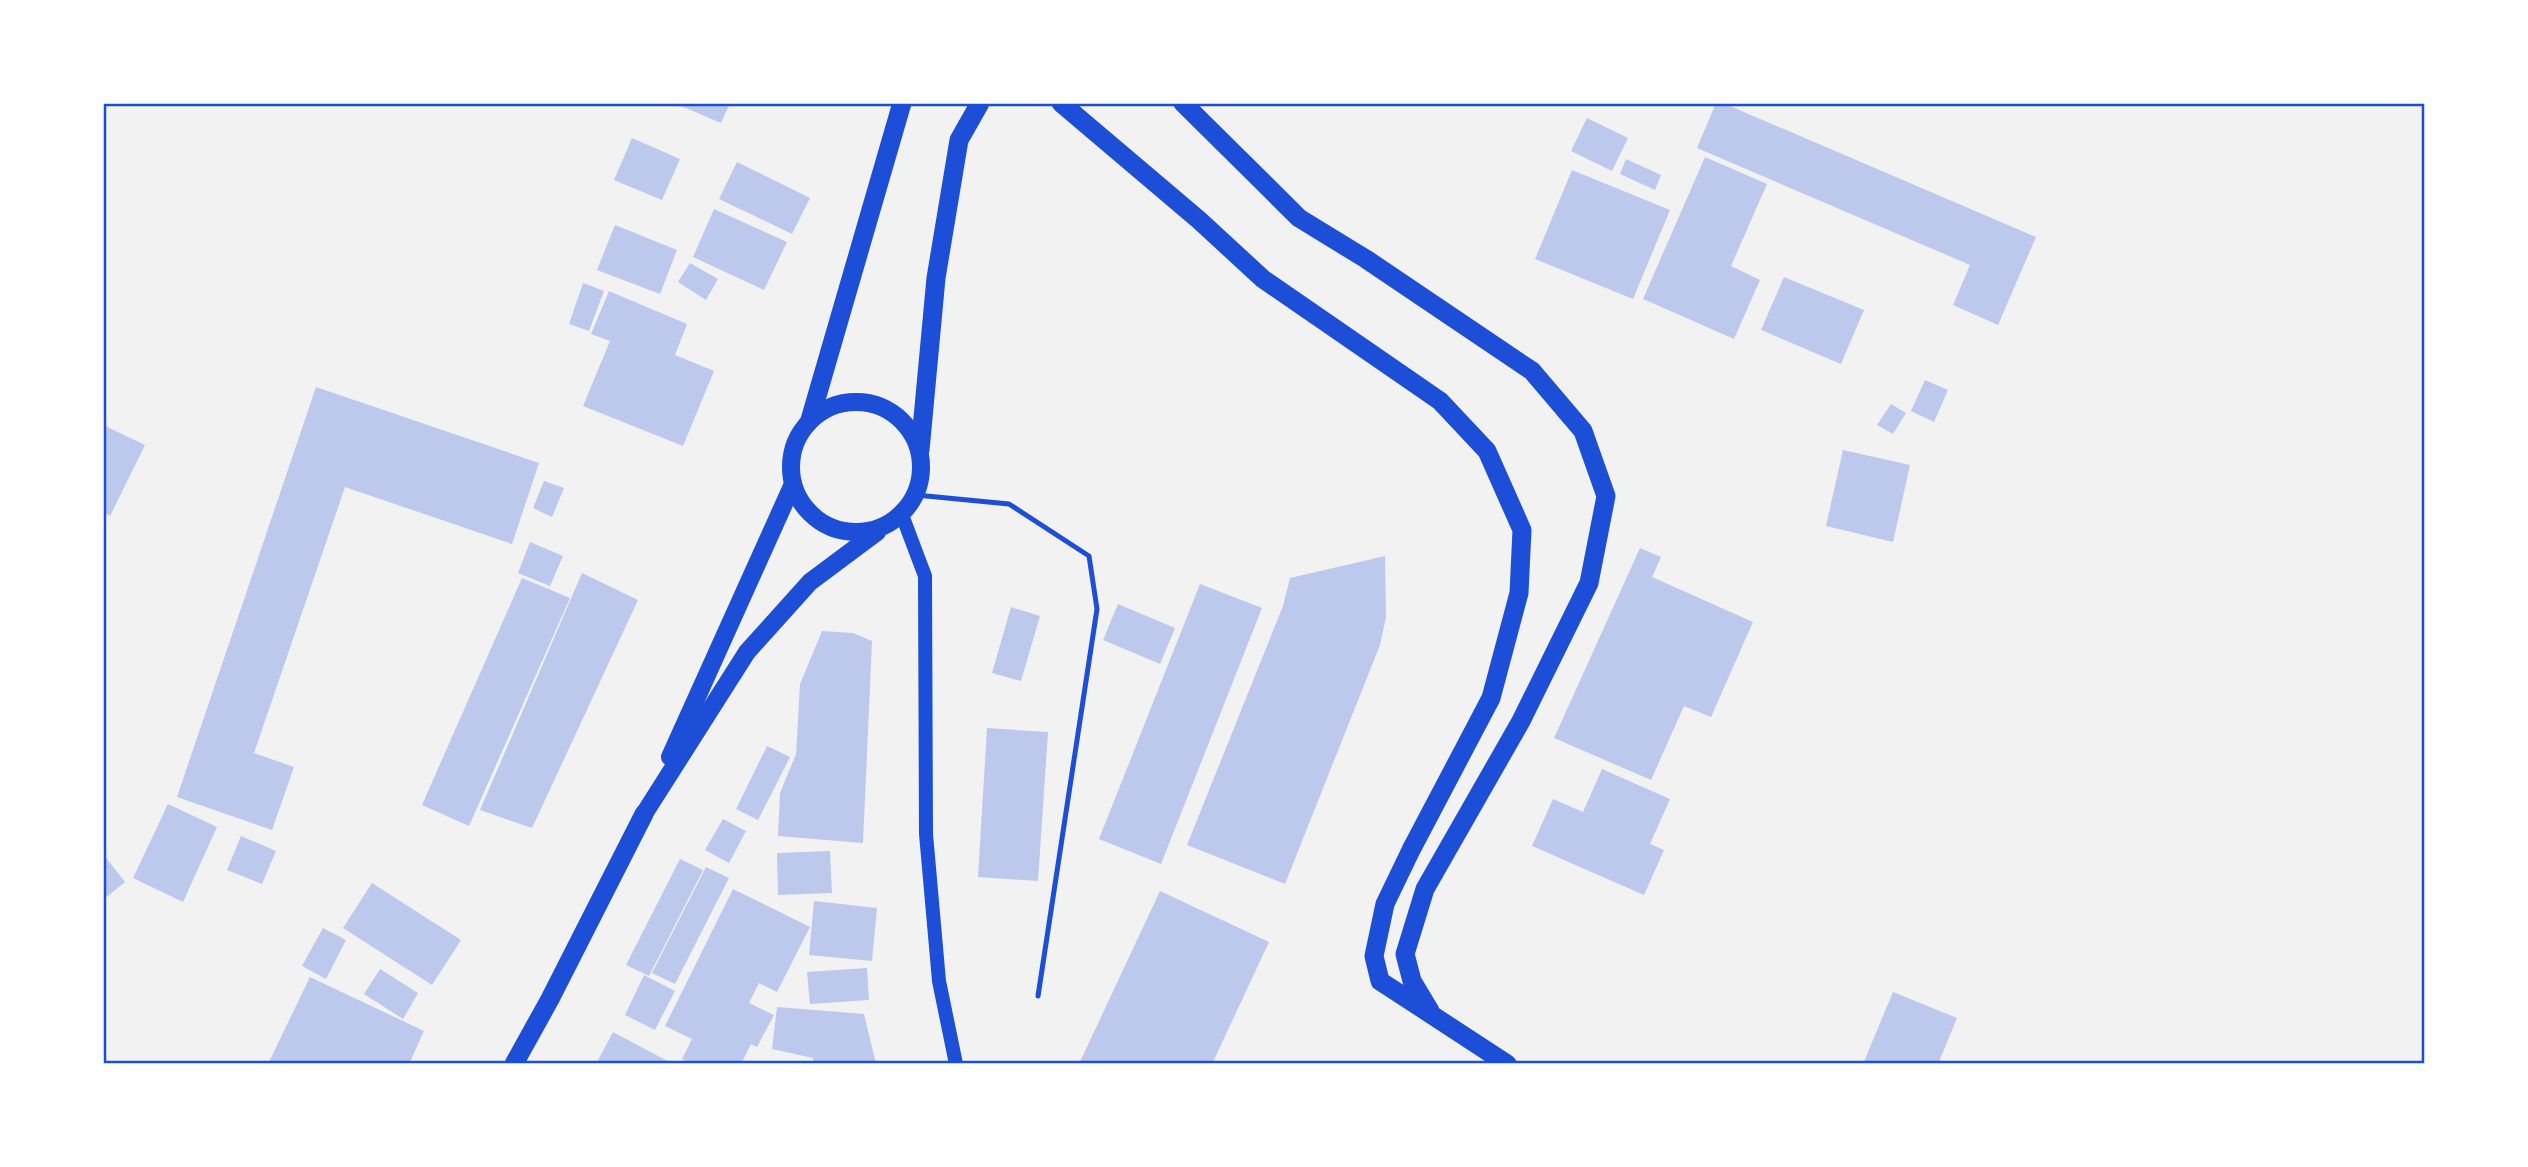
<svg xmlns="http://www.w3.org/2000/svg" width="2528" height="1167" font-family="Helvetica,sans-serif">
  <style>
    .building { fill: #bdc9ec }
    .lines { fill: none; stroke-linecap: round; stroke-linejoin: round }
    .service { stroke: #1d4ed8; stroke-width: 5 }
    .secondary { stroke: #1d4ed8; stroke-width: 14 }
    .primary { stroke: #1d4ed8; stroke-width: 18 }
    .trunk { stroke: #1d4ed8; stroke-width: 19 }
    .neatline { fill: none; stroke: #1d4ed8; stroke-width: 2.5 }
  </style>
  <rect width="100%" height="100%" fill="#f2f2f2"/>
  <!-- building -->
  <g class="building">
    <polygon points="674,103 730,103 721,123"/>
    <polygon points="1716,103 1723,103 2036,237 1998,325 1953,305 1970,265 1697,148"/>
    <polygon points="1587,118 1628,138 1612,171 1571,151"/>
    <polygon points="632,138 680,159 662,200 614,180"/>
    <polygon points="1705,157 1767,184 1731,266 1760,280 1734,339 1643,299"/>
    <polygon points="1626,159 1661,175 1655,190 1620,174"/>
    <polygon points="737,162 810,198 792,234 719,199"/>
    <polygon points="1572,170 1670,210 1633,299 1535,259"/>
    <polygon points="714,209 787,242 764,290 693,257"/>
    <polygon points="615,225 677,250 660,294 597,270"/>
    <polygon points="690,263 718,279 706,300 678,282"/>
    <polygon points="1784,277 1864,310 1841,364 1761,330"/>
    <polygon points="583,283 604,291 589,331 569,324"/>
    <polygon points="609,291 687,324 675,355 714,371 683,446 583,406 610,341 591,334"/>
    <polygon points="1925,380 1948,390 1934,422 1911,411"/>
    <polygon points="316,387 539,463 512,544 345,487 254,753 294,767 272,830 177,797"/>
    <polygon points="1891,404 1906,413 1893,434 1877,425"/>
    <polygon points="103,425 145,445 110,516 103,512"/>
    <polygon points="1843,450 1910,465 1893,542 1826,526"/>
    <polygon points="544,481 564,488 552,517 533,508"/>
    <polygon points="530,542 563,556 550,586 518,573"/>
    <polygon points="1640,548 1661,557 1652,577 1753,622 1711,717 1684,706 1651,780 1554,738"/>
    <polygon points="1385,556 1386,617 1380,645 1285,884 1187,845 1283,606 1290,578"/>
    <polygon points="582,573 638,600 532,828 480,810"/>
    <polygon points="522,578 570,598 469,826 422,805"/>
    <polygon points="1200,584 1262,608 1161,864 1099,839"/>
    <polygon points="1118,604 1175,628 1160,664 1103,640"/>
    <polygon points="1011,607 1040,616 1021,681 992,673"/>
    <polygon points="822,631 853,633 872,641 863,843 778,836 780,793 796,754 800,684"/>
    <polygon points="987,728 1048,732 1038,881 978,877"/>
    <polygon points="767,746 790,757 758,820 736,809"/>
    <polygon points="1602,769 1670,799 1650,844 1664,850 1644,895 1532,846 1553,799 1583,812"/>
    <polygon points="168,804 217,827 183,902 133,878"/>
    <polygon points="723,819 746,831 729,863 705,850"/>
    <polygon points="241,836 276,851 262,884 227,870"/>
    <polygon points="830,851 832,893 778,895 777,853"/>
    <polygon points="103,854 125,882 103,900"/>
    <polygon points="680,859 703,870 649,976 626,965"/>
    <polygon points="706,867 729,878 675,984 652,973"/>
    <polygon points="372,883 461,940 432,985 343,928"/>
    <polygon points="733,889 810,927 777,992 759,983 749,1003 774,1015 757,1047 751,1044 741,1064 691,1064 682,1059 692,1039 665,1026"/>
    <polygon points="1160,891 1269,942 1212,1064 1079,1064"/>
    <polygon points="814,901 877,908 872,961 809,955"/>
    <polygon points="323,928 346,940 326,979 302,966"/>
    <polygon points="867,968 869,1000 810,1004 807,972"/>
    <polygon points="380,969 418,993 403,1019 364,994"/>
    <polygon points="644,975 675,991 655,1030 625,1015"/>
    <polygon points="310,977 424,1031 409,1064 268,1064"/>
    <polygon points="1893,992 1957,1018 1938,1064 1863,1064"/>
    <polygon points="777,1007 864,1014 876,1064 813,1064 813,1058 772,1049"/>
    <polygon points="613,1032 673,1064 596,1064"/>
  </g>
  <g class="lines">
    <!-- service -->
    <polyline class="service" points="916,495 1009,504 1089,556 1097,609 1038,996"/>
    <!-- secondary -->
    <polyline class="secondary" points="902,515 925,576 926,834 939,981 956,1064"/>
    <!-- primary -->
    <g class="primary">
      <circle cx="856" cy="467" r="65"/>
      <polyline points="670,757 793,484"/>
      <polyline points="644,814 747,652 810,582 877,532"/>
    </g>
    <!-- trunk -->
    <g class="trunk">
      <polyline points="1061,103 1199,220 1263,279 1440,401 1487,451 1522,530 1519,593 1491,698 1411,850 1385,904 1374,956 1380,981 1507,1064"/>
      <polyline points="1183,103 1299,218 1366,259 1532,371 1583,431 1606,496 1589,583 1521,721 1425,889 1405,954 1412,981 1430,1011"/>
      <polyline points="810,420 902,103"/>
      <polyline points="920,450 936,278 959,140 980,103"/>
      <polyline points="514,1064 550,999 644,814"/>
    </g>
  </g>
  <!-- border -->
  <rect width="2528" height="1167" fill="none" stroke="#ffffff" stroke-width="210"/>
  <rect x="105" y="105" width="2318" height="957" class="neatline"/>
</svg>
